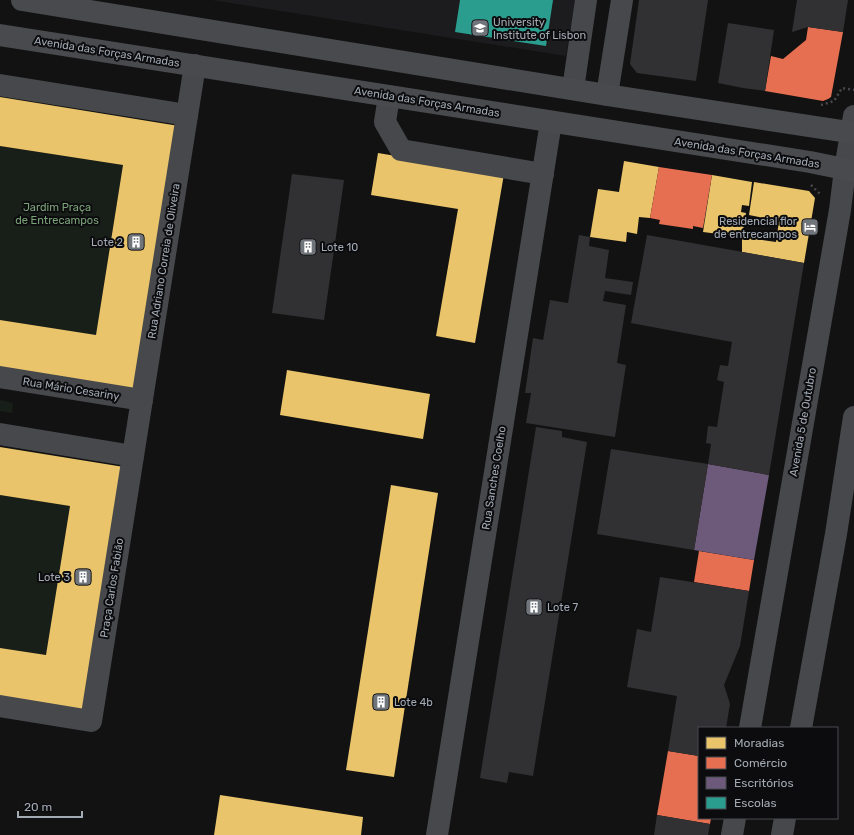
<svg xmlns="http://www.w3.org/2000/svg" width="854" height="835" font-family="Rubik,sans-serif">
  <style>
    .built { fill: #1c1c1e }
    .green { fill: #181f18 }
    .homes { fill: #e9c46a }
    .shops { fill: #e76f51 }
    .offices { fill: #6d597a }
    .schools { fill: #2a9d8f }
    .building { fill: #313133 }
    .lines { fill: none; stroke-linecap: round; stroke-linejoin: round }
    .path { stroke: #48494d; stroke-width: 2.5; stroke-dasharray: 2 3; stroke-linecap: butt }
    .minor { stroke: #46484b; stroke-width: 22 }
    .major { stroke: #484a4d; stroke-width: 22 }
    .labels { text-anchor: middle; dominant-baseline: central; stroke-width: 4; stroke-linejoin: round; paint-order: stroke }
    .poi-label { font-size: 11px; fill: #a2aab4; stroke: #0c0c0e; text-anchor: start }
    .street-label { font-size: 11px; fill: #a2aab4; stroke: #0c0c0e }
    .park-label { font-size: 11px; fill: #7ba178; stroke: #0c0c0e }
  </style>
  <rect width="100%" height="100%" fill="#121212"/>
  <!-- built -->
  <polygon class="built" points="212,0 575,0 566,56"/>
  <!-- green -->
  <g class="green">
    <polygon points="0,146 123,165 96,335 0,320"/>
    <polygon points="0,400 13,403 12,413 0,411"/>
    <polygon points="0,495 70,506 46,655 0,648"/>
  </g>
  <!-- homes -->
  <g class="homes">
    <polygon points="0,97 179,126 137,390 0,368 0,320 96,335 123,165 0,146"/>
    <polygon points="378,153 504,174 475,343 436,336 458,209 371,195"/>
    <polygon points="624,161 659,167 650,218 639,217 637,234 627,232 626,242 590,237 598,189 619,192"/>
    <polygon points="712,175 752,182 749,206 742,205 741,212 746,213 742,237 703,232"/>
    <polygon points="754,182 809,191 815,198 804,263 742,252 742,237 776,242 779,221 749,215"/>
    <polygon points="287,370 430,394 423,439 280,415"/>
    <polygon points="0,447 124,467 86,710 0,697 0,648 46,655 70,506 0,495"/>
    <polygon points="391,485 438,493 394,777 346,770"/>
    <polygon points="220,795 363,817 361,835 214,835"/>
  </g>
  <!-- shops -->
  <g class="shops">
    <polygon points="808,27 843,32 831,97 828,99 823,101 765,91 771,56 783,59 806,40"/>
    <polygon points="659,167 712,175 703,228 693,226 693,229 659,224 660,220 650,218"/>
    <polygon points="699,551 754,560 749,591 694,582"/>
    <polygon points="668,751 699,756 699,818 711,818 710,824 657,815"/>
  </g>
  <!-- offices -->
  <polygon class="offices" points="708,464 769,475 754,560 694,550"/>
  <!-- schools -->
  <polygon class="schools" points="460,0 553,0 546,46 455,32"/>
  <!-- building -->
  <g class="building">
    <polygon points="639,0 708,0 696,81 637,73 630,64"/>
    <polygon points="797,0 848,0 843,32 808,27 792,32"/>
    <polygon points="728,23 774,30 765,91 743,88 718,83"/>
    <polygon points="292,174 344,180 324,320 272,313"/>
    <polygon points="579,235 590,237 589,246 609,250 605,278 633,282 631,295 605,291 603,301 626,305 617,363 626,365 615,437 526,423 531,393 525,393 533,338 543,340 550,300 568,303"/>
    <polygon points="647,235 804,263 769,475 708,464 694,550 597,534 611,449 708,464 711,444 706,443 708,426 717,427 724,382 717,380 720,365 728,366 732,342 631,323"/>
    <polygon points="536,427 562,431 562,437 587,442 533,776 509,772 507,783 480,778"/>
    <polygon points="660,577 749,591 740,646 724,685 730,704 726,728 699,728 699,756 668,751 677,696 627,687 637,629 651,632"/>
    <polygon points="657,815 710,824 708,835 654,835"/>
  </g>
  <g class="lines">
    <!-- path -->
    <g class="path">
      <polyline points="821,105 834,101 842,88 854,90"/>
      <polyline points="811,185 820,194"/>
    </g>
    <!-- minor -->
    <g class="minor">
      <polyline points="0,85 187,115"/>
      <polyline points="573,89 586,0"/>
      <polyline points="607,95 622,0"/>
      <polyline points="389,96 385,122 401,150 543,174"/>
      <polyline points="0,377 142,400"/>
      <polyline points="0,434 133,456"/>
      <polyline points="0,706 91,721 195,65"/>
      <polyline points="750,728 840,210 845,169 854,116"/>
      <polyline points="801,728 836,534 854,417"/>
      <polyline points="437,835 551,122"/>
      <polyline points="732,835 735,818"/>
      <polyline points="782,835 785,818"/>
    </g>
    <!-- major -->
    <g class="major">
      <polyline points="22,0 607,95 854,133"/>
      <polyline points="0,35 810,162 854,171"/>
    </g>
  </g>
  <!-- icons -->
  <defs>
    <symbol id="university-square" viewBox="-11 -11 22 22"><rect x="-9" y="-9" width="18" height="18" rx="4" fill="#70757b" stroke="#0c0c0e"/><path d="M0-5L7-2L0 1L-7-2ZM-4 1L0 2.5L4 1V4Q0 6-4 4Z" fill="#fff"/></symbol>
    <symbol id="hotel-square" viewBox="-11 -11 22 22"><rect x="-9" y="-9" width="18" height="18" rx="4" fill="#70757b" stroke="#0c0c0e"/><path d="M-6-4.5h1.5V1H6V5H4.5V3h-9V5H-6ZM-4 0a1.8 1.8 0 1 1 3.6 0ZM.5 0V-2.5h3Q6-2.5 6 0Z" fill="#fff"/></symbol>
    <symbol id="building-square" viewBox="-11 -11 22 22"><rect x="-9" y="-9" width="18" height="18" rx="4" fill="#70757b" stroke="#0c0c0e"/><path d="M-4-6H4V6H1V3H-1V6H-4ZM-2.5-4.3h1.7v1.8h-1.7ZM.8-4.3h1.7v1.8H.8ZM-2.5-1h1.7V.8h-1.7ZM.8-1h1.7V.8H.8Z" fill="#fff"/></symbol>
  </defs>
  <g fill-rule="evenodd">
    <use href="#university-square" x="470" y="18" width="20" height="20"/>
    <use href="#hotel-square" x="800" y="217" width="20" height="20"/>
    <use href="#building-square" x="126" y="232" width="20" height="20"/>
    <use href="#building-square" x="298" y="237" width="20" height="20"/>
    <use href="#building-square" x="73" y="567" width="20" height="20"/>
    <use href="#building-square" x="524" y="597" width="20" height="20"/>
    <use href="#building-square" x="371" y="692" width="20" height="20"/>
  </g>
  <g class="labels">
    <!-- poi labels -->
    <g class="poi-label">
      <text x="493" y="22">University<tspan x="493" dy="13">Institute of Lisbon</tspan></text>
      <text x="797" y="221" text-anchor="end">Residencial flor<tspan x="797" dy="13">de entrecampos</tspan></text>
      <text x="123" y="242" text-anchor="end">Lote 2</text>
      <text x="321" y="247">Lote 10</text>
      <text x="70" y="577" text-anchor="end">Lote 3</text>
      <text x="547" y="607">Lote 7</text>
      <text x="394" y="702">Lote 4b</text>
    </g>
    <!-- street labels -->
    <g class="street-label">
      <text transform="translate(107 52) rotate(9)">Avenida das Forças Armadas</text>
      <text transform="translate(427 102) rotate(9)">Avenida das Forças Armadas</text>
      <text transform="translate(747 153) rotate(9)">Avenida das Forças Armadas</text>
      <text transform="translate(164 261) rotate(-81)">Rua Adriano Correia de Oliveira</text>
      <text transform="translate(71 389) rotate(9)">Rua Mário Cesariny</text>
      <text transform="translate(803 422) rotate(-80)">Avenida 5 de Outubro</text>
      <text transform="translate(494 478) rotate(-81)">Rua Sanches Coelho</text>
      <text transform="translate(112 588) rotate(-81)">Praça Carlos Fabião</text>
    </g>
    <!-- park labels -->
    <g class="park-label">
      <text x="57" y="207">Jardim Praça<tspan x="57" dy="13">de Entrecampos</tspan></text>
    </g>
  </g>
  <!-- legend -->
  <rect x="698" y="727" width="140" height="92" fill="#0c0c0e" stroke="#484b50"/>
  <rect x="706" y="737" width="20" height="12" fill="#e9c46a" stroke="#484b50"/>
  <text x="734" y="747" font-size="12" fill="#a2aab4">Moradias</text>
  <rect x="706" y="757" width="20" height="12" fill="#e76f51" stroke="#484b50"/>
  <text x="734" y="767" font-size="12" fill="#a2aab4">Comércio</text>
  <rect x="706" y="777" width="20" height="12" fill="#6d597a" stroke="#484b50"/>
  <text x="734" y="787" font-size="12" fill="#a2aab4">Escritórios</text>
  <rect x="706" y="797" width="20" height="12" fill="#2a9d8f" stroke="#484b50"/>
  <text x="734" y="807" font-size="12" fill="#a2aab4">Escolas</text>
  <!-- scale -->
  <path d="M18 811v6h64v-6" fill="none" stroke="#a2aab4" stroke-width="2"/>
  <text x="24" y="811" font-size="12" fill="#a2aab4" stroke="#0c0c0e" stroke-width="3" paint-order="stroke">20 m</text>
</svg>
